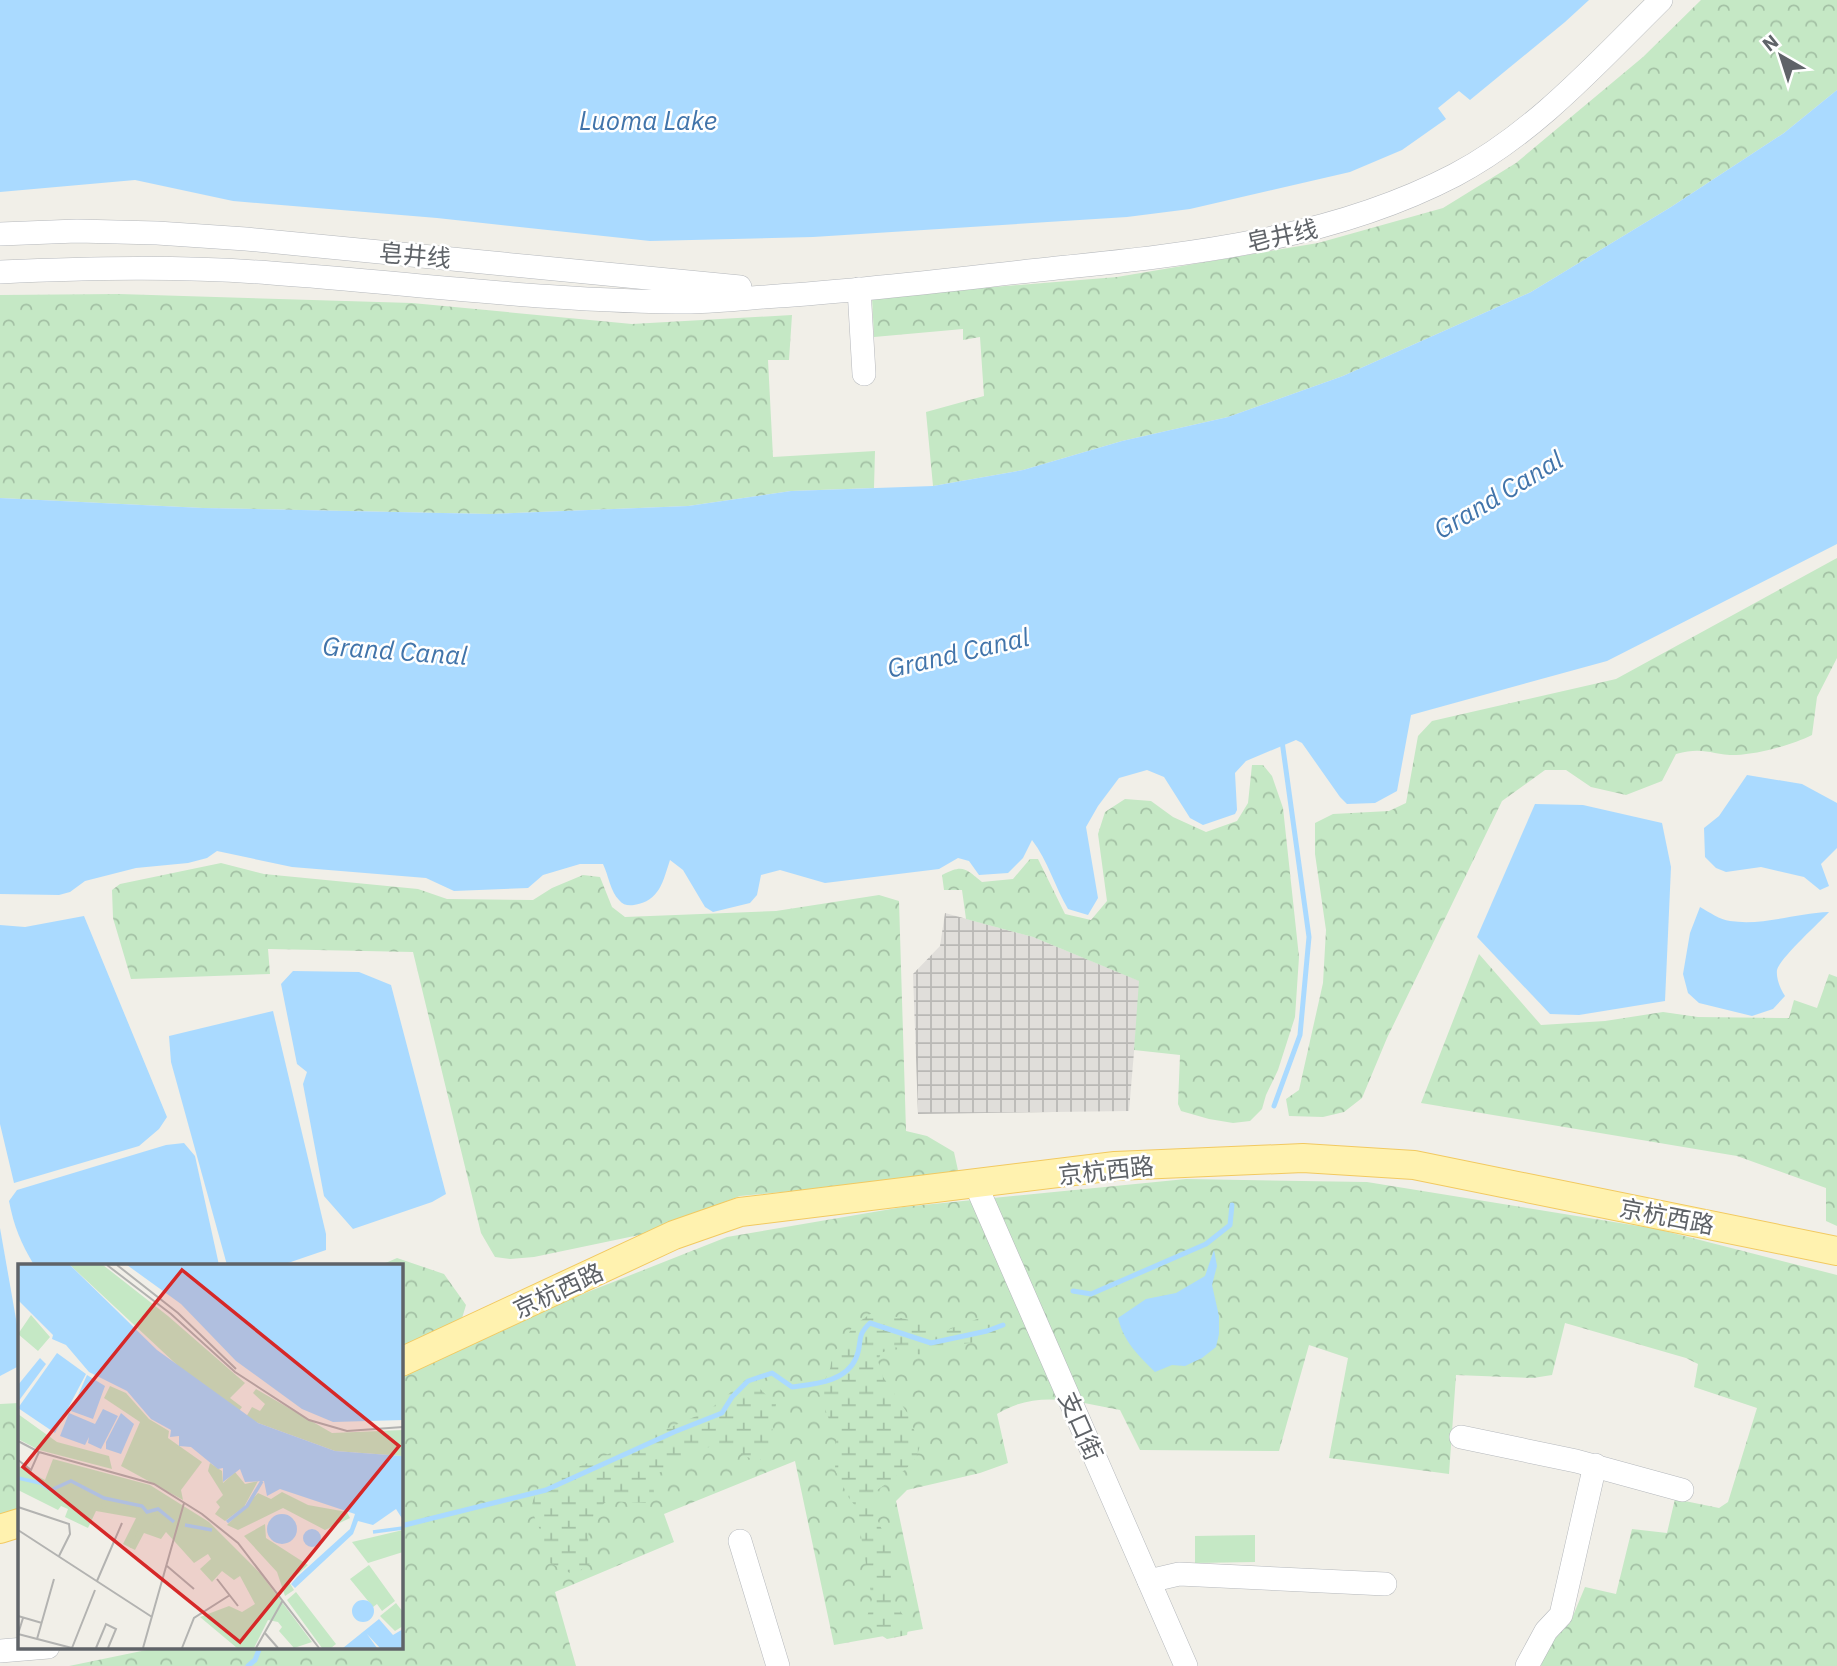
<svg xmlns="http://www.w3.org/2000/svg" width="1837" height="1666" font-family="'IBM Plex Sans','Noto Sans SC',sans-serif">
  <style>
    .industrial { fill: url(#industrial-grid) }
    .forest { fill: url(#forest-crowns) }
    .wetland { fill: url(#wetland-marsh) }
    .garden { fill: #c5e8c5 }
    .water { fill: #aadaff }
    .lines { fill: none; stroke-linecap: round; stroke-linejoin: round }
    .stream { stroke: #aadaff; stroke-width: 5 }
    .minor-casing { stroke: #b5b8bc; stroke-width: 24 }
    .major-casing { stroke: #f2c960; stroke-width: 30 }
    .minor { stroke: #fff; stroke-width: 23 }
    .major { stroke: #fff2af; stroke-width: 28 }
    .labels { text-anchor: middle; dominant-baseline: central; stroke-width: 5; stroke-linejoin: round; paint-order: stroke }
    .street-label { font-size: 24px; fill: #5f6368; stroke: #fff }
    .water-label { font-size: 26px; font-style: italic; fill: #4174aa; stroke: #fff }
    .inset-river { fill: none; stroke: #aadaff; stroke-width: 3.5 }
    .inset-road { fill: none; stroke: #b3b3b1; stroke-width: 2 }
    .view { fill: #d62828; fill-opacity: 0.15; stroke: #d62828; stroke-width: 3.5 }
    .inset-edge { fill: none; stroke: #5f6368; stroke-width: 3.5 }
  </style>
  <defs>
    <pattern id="industrial-grid" width="8" height="8" patternUnits="userSpaceOnUse" patternTransform="scale(1.75)"><rect width="8" height="8" fill="#e0deda"/><path d="M0 4h8M4 0v8" fill="none" stroke="#b9b8b5"/></pattern>
    <pattern id="forest-crowns" width="20" height="18" patternUnits="userSpaceOnUse" patternTransform="scale(1.75)"><rect width="20" height="18" fill="#c5e8c5"/><path d="M2 6a3 3 0 1 1 6 0M12 15a3 3 0 1 1 6 0" fill="none" stroke="#a3c0a4"/></pattern>
    <pattern id="wetland-marsh" width="20" height="14" patternUnits="userSpaceOnUse" patternTransform="scale(1.75)"><rect width="20" height="14" fill="#c5e8c5"/><path d="M1 5h8M5 5V1M11 12h8M15 12V8" fill="none" stroke="#a3c0a4"/></pattern>
  </defs>
  <rect width="100%" height="100%" fill="#f1efe8"/>
  <!-- industrial -->
  <polygon class="industrial" points="945,913 1033,937 1140,981 1129,1111 918,1114 913,974 940,946"/>
  <!-- forest -->
  <g class="forest">
    <polygon points="1701,0 1837,0 1837,90 1784,133 1671,207 1531,292 1343,376 1228,417 1122,441 1023,470 933,486 926,412 984,396 980,337 963,340 963,329 874,337 872,297 1117,277 1318,243 1443,208 1516,163 1643,57"/>
    <polygon points="119,294 412,303 632,324 792,315 789,360 768,360 773,457 875,451 874,488 791,491 688,506 490,514 203,508 0,498 0,295"/>
    <path d="M1837 558V658L1817 697 1812 735C1792 745 1759 754 1736 755 1711 755 1704 746 1676 754L1662 781 1626 795 1591 787 1566 770H1545L1502 801 1387 1038 1362 1098 1344 1112 1323 1117 1289 1116 1286 1099 1299 1090 1323 983 1326 930 1315 854V823L1333 814 1389 811 1406 803 1418 736 1432 721 1616 679Z"/>
    <path d="M1252 765H1263L1272 776 1283 808 1299 957 1295 1017 1278 1070 1266 1095 1262 1109 1250 1121 1233 1123 1209 1119 1181 1111 1178 1104 1180 1055 1134 1050 1139 981 1033 937 966 919 962 890H944L942 875C963 864 965 868 982 882L1013 879 1030 859H1038L1065 914 1091 920 1107 901 1098 834 1105 812 1125 799 1151 801 1173 817 1206 832 1237 821 1248 803Z"/>
    <polygon points="221,863 264,874 418,889 447,899 533,900 552,888 583,875 600,877 612,907 625,917 776,911 879,895 899,901 906,1131 927,1136 954,1152 959,1175 740,1196 644,1234 534,1257 510,1259 495,1257 481,1233 413,952 268,949 270,974 131,979 113,918 112,890 120,884"/>
    <polygon points="1479,954 1541,1025 1605,1021 1663,1012 1698,1017 1789,1018 1794,1000 1817,1008 1829,974 1837,977 1837,1226 1826,1221 1826,1188 1737,1156 1421,1103"/>
    <path d="M1186 1179 1367 1182 1657 1229 1837 1275V1666H1541L1547 1647 1570 1623 1585 1587 1616 1594 1632 1529 1667 1533 1675 1499 1719 1508 1728 1502 1757 1408 1694 1387 1698 1364 1686 1358 1565 1323 1552 1375 1533 1378 1456 1375 1449 1474 1329 1458 1348 1358 1309 1345 1279 1451 1140 1450 1120 1410C1077 1402 1037 1389 997 1414L1008 1463 980 1473 907 1490 896 1501 923 1629 834 1645 795 1461 664 1514 674 1542 555 1592 576 1666H69L161 1647H401V1376L565 1301 727 1237 903 1207Z"/>
    <polygon points="397,1258 444,1274 466,1305 460,1325 401,1350 401,1265 381,1265"/>
    <polygon points="19,1403 19,1510 0,1515 0,1404"/>
  </g>
  <!-- wetland -->
  <g class="wetland">
    <polygon points="870,1314 888,1315 918,1322 934,1332 945,1331 980,1318 997,1316 997,1334 980,1341 953,1346 935,1355 913,1354 895,1347 881,1353 878,1361 883,1377 908,1414 920,1446 916,1458 906,1469 876,1491 876,1517 892,1551 894,1603 909,1623 907,1635 887,1639 873,1630 867,1617 872,1599 856,1507 849,1498 835,1470 836,1438 819,1393 830,1369 833,1352 844,1343 852,1327"/>
    <path d="M748 1378 776 1404C773 1423 773 1446 759 1461L744 1456 731 1444 711 1446 653 1476 654 1494 648 1503 607 1501C585 1519 587 1537 590 1563L574 1575 550 1563C546 1552 544 1540 540 1530 530 1507 529 1506 541 1483L708 1411Z"/>
  </g>
  <!-- garden -->
  <polygon class="garden" points="1255,1535 1255,1562 1195,1563 1195,1536"/>
  <!-- water -->
  <g class="water">
    <polygon points="0,0 1589,0 1565,22 1470,100 1459,91 1438,108 1446,119 1402,150 1350,172 1190,209 1127,217 813,237 650,241 437,218 233,201 135,180 0,192"/>
    <path d="M1837 90V544L1607 661 1411 715 1397 791 1375 803 1347 804 1340 797 1302 743 1296 740 1246 761 1235 773 1237 810 1235 814 1203 825 1190 818 1164 777 1147 770 1119 778 1098 806 1086 827 1098 898 1088 915 1068 909C1055 887 1048 861 1032 840L1023 858 1008 873 979 875 969 861 958 858 939 869 825 883 780 870 761 875 757 895 750 903 713 912 705 907 683 870 670 860C663 881 660 901 634 905 628 906 623 905 619 900 611 893 608 874 603 864H580L543 875 528 888 454 891 426 878 292 867 217 851 207 858 188 863 136 868 85 881 70 892 59 895 0 894V498L203 508 490 514 688 506 791 491 933 486 1023 470 1122 441 1228 417 1343 376 1531 292 1671 207 1784 133Z"/>
    <polygon points="1747,775 1802,784 1837,803 1837,848 1821,864 1829,886 1820,890 1804,877 1761,867 1726,872 1716,868 1705,857 1704,828 1719,816"/>
    <polygon points="1535,804 1583,805 1662,823 1671,867 1665,1001 1579,1015 1550,1014 1477,937"/>
    <path d="M1700 907C1709 912 1720 920 1730 921 1764 926 1796 913 1829 912 1819 923 1780 958 1777 970 1776 978 1780 989 1785 996L1773 1009 1752 1016 1699 1003 1688 993 1683 974 1690 933Z"/>
    <polygon points="84,916 167,1117 159,1129 139,1146 14,1183 0,1124 0,925 25,927"/>
    <polygon points="293,971 359,972 391,985 446,1194 432,1202 353,1229 324,1196 303,1084 307,1072 297,1064 281,984"/>
    <polygon points="273,1011 326,1234 326,1250 282,1265 227,1265 171,1062 169,1036"/>
    <path d="M184 1143 195 1156 219 1265H34C21 1243 14 1227 9 1201L17 1190 166 1145Z"/>
    <polygon points="0,1228 19,1336 19,1366 0,1376"/>
    <path d="M1214 1250 1217 1266 1212 1285 1219 1316V1334L1216 1347 1202 1358 1185 1366 1172 1365 1155 1372C1138 1355 1124 1342 1118 1318L1146 1299 1176 1293 1205 1276Z"/>
  </g>
  <g class="lines">
    <!-- stream -->
    <g class="stream">
      <polyline points="1274,1106 1300,1035 1309,937 1282,741"/>
      <polyline points="1073,1291 1091,1294 1206,1244 1230,1225 1232,1205"/>
      <path d="M401 1526 546 1490 674 1432 722 1413 732 1397 748 1381 772 1373 792 1387C814 1384 846 1382 856 1358 863 1343 855 1337 870 1323L931 1343 987 1331 1003 1325"/>
      <polyline points="248,1666 255,1660 260,1647"/>
    </g>
    <defs>
      <g id="minor">
        <polyline points="0,234 77,231 157,233 246,239 740,287"/>
        <path d="M0 272C91 268 181 266 271 273 411 283 551 302 691 302 720 301 749 298 778 296 871 290 964 278 1057 268 1193 254 1332 239 1455 175 1535 133 1598 62 1661 0"/>
        <polyline points="859,289 864,374"/>
        <polyline points="976,1185 1186,1666"/>
        <polyline points="1461,1437 1576,1461 1682,1490"/>
        <polyline points="740,1541 778,1666"/>
        <polyline points="1149,1581 1179,1574 1385,1584"/>
        <polyline points="0,1651 48,1647"/>
        <polyline points="1527,1666 1546,1631 1561,1615 1595,1465"/>
      </g>
      <g id="major">
        <polyline points="401,1362 674,1235 740,1212 1115,1166 1303,1158 1414,1165 1837,1251"/>
        <polyline points="0,1529 19,1523"/>
      </g>
    </defs>
    <!-- minor casing -->
    <use href="#minor" class="minor-casing"/>
    <!-- major casing -->
    <use href="#major" class="major-casing"/>
    <!-- minor -->
    <use href="#minor" class="minor"/>
    <!-- major -->
    <use href="#major" class="major"/>
  </g>
  <g class="labels">
    <!-- street labels -->
    <g class="street-label">
      <text transform="translate(1282 235) rotate(-12)">皂井线</text>
      <text transform="translate(415 255) rotate(5)">皂井线</text>
      <text transform="translate(1106 1170) rotate(-6)">京杭西路</text>
      <text transform="translate(1667 1216) rotate(11)">京杭西路</text>
      <text transform="translate(558 1290) rotate(-25)">京杭西路</text>
      <text transform="translate(1081 1426) rotate(66)">支口街</text>
    </g>
    <!-- water labels -->
    <g class="water-label">
      <text x="648" y="120">Luoma Lake</text>
      <text transform="translate(1498 494) rotate(-31)">Grand Canal</text>
      <text transform="translate(395 650) rotate(4)">Grand Canal</text>
      <text transform="translate(958 652) rotate(-13)">Grand Canal</text>
    </g>
  </g>
  <!-- overview -->
  <g transform="translate(18 1264)">
    <rect width="385" height="385" fill="#f1efe8"/>
    <path d="M52 1H85L150 52 227 119 212 134 224 143 221 147 173 114ZM13 51 32 73 20 87 0 70ZM92 122 108 129 131 155 151 167 150 174 184 198 163 226 165 236 103 202 122 158 86 134ZM238 125 314 169 385 166V192L317 187 240 159 228 153 234 143 242 147 247 140 235 129ZM0 150 39 178 91 192 94 205 21 186 0 175ZM35 195 132 221 191 258 242 309 294 378 276 384 261 367 264 363 260 358 250 356 236 384H219L182 353 211 342 224 348 237 340 222 312 216 316 204 307 194 318 182 305 193 295 190 290 176 299 148 268 143 275 126 269 117 286 105 280 118 254 78 247 70 264 47 253 50 245 43 242 40 246 0 226V202L27 216ZM192 199 204 207 205 219 217 208 227 220 240 217 226 243 207 257 197 250 202 243 198 238 205 231 190 207ZM264 228 290 241 329 248 332 254 307 266 265 244 220 266 209 261 240 229 253 235ZM247 260 248 274 290 301 271 318 276 326 267 332 259 308 226 272ZM351 301 377 337 364 347 359 340 355 343 332 315ZM278 328 318 380 313 384H304L269 336ZM378 339 385 348V362L377 367 362 352Z" fill="#c5e8c5"/>
    <path d="M86 233 121 240 122 246 114 251 110 245 91 241 81 247ZM141 244 156 257 138 250 135 265 125 266 116 284H112L128 249Z" fill="#c5e8c5"/>
    <path d="M385 266V288L350 299 334 278Z" fill="#c5e8c5"/>
    <path d="M0 1H52L139 86 240 159 317 187 385 192V256L378 245 355 261 340 257 335 270 277 324 273 320 279 313 332 265 337 250 262 225 249 232 246 217 227 218 222 205 205 218V204L200 205 173 183 161 182V172L152 173 153 166 133 155 109 127 71 108 48 81 34 75 35 71 0 36ZM109 1H385V156L315 158 284 145 218 97 163 40ZM39 89 68 110 37 169 0 144ZM22 94 28 100 0 138V121ZM69 111 87 122 75 155 53 147ZM85 145 100 152 83 185 70 179 71 173 67 181 42 172 51 149 77 160ZM103 149 116 160 103 190 88 185V178ZM249 265a15 15 0 1 1 30 0a15 15 0 1 1-30 0ZM285 274a9 9 0 1 1 18 0a9 9 0 1 1-18 0ZM334 347a11 11 0 1 1 22 0a11 11 0 1 1-22 0ZM361 355 375 371 385 365V384H362L349 370 359 384H325Z" fill="#aadaff"/>
    <path class="inset-river" d="M0 214 22 219 33 226 53 217 86 234 124 242 129 248 140 245 156 258M209 258 229 242 244 217M167 261 194 266M355 268 385 264"/>
    <path class="inset-road" d="M89 1 153 50 217 108 291 156 329 167 385 163M99 1 160 49 218 105M0 177 21 188 136 220 184 250 220 279 301 384M0 196 13 206 21 188M0 243 51 260 52 270 41 292M0 266 134 353M149 302 176 325M199 315 220 342M79 317 104 259M0 352 24 359M5 354 0 370 54 384M246 368 260 384M19 375 36 315M54 384 77 326M78 384 88 360 98 365 90 384M125 384 166 239M164 384 176 354 212 331M238 384 265 336"/>
    <path class="view" d="M164 6 381 182 222 378 5 203Z"/>
    <rect width="385" height="385" class="inset-edge"/>
  </g>
  <!-- north arrow -->
  <g transform="translate(1781 56) rotate(321)" stroke="#ffffff" stroke-width="5" paint-order="stroke">
  <path d="M0-5L12 26L0 18L-12 26Z" fill="#5f6368"/>
  <text y="-10" font-size="19" font-weight="bold" text-anchor="middle" fill="#5f6368">N</text>
  </g>
</svg>
